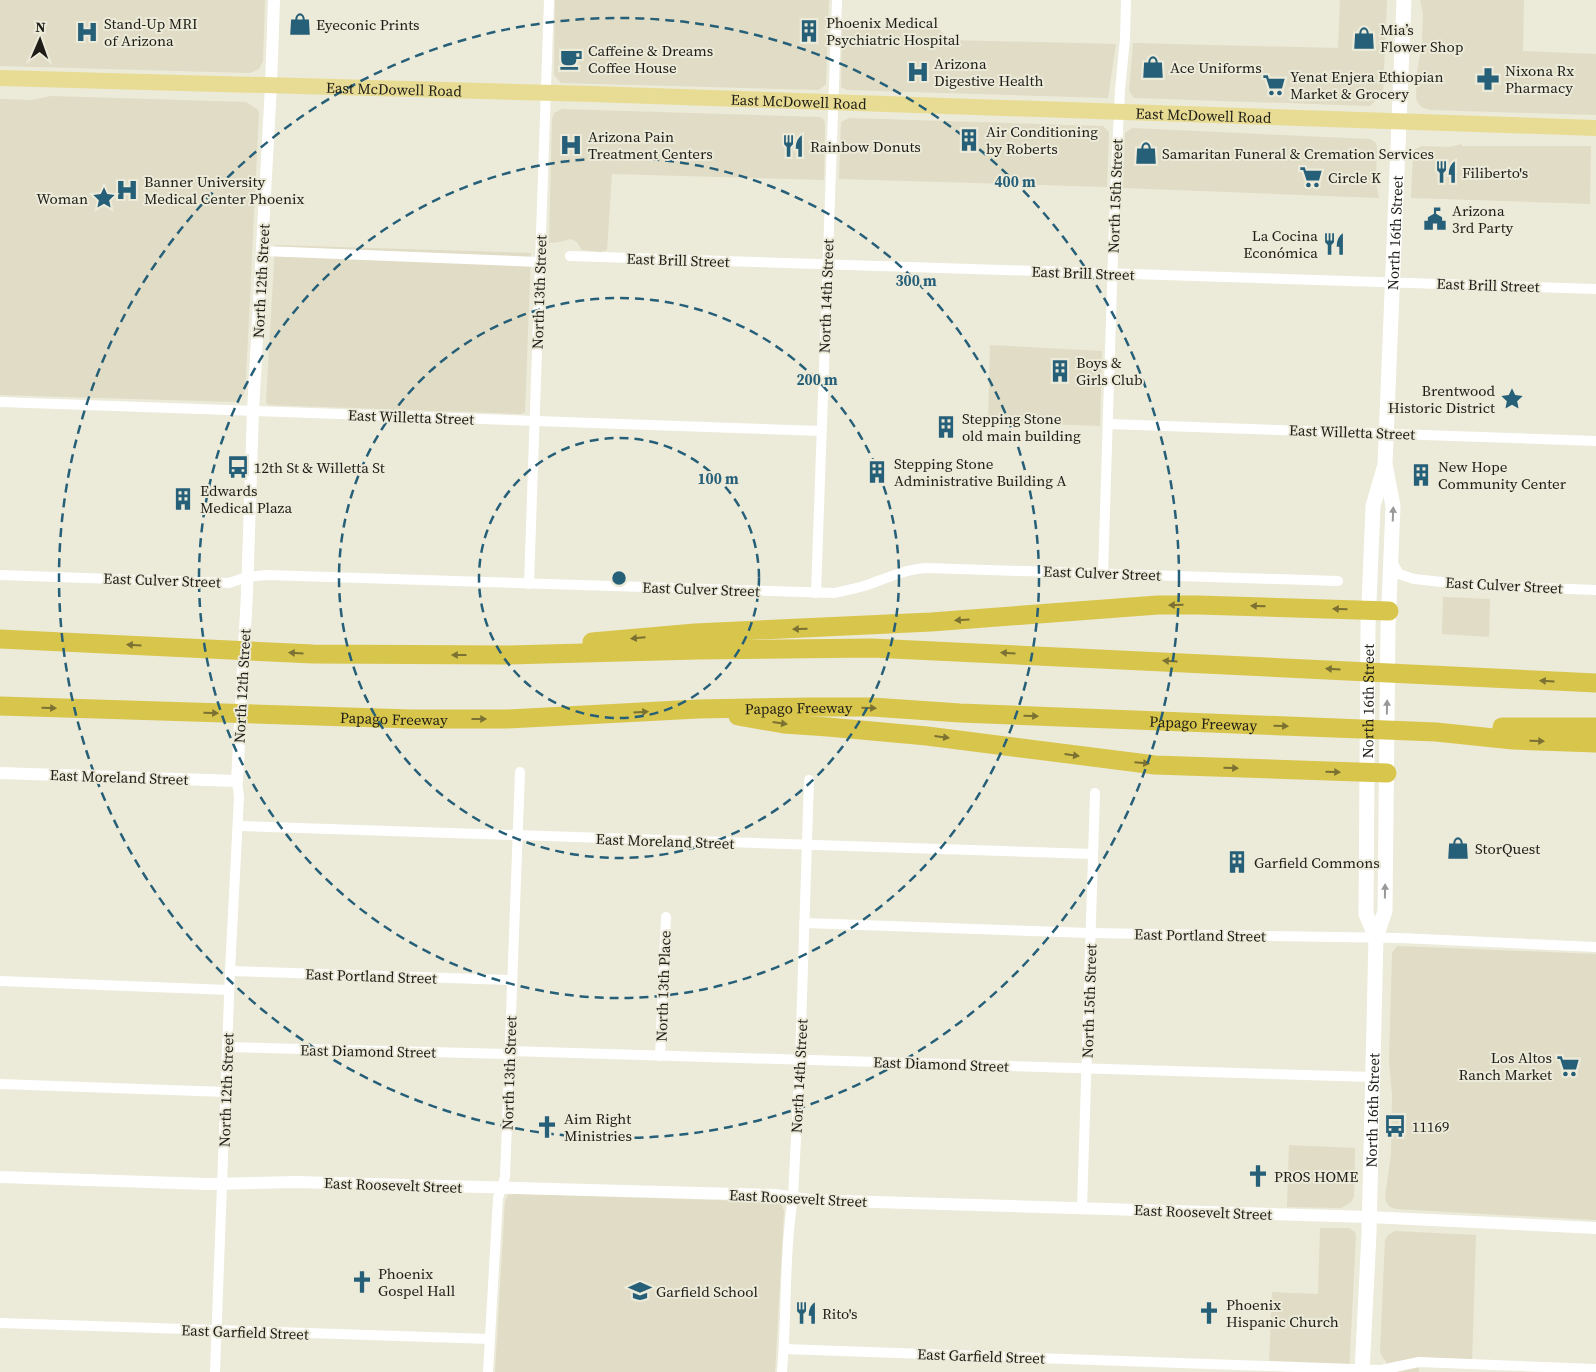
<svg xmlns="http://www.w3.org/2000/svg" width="1596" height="1372" font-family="'Source Serif 4',serif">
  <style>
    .built { fill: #e0dcc5 }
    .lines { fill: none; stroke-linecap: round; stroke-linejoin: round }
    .minor { stroke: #fff; stroke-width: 10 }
    .tertiary { stroke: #fff; stroke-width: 12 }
    .secondary { stroke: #fff; stroke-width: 15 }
    .primary { stroke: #e8dc94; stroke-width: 16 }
    .motorway { stroke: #d8c54c; stroke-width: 19 }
    .oneway { fill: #9a9997 }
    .oneway2 { fill: #7b7132 }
    .ring { fill: none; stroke: #265f78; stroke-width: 2.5; stroke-dasharray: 9 6 }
    .labels { text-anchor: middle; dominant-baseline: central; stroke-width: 4; stroke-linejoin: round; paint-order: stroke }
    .poi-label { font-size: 15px; fill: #1e1d17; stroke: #ecead9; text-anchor: start }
    .street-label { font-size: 15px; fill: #1e1d17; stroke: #ecead9 }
    .centre { fill: #265f78; stroke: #ecead9; stroke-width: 2.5 }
    .ring-label { font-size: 15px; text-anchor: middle; font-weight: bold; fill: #265f78; stroke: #ecead9; stroke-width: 4; stroke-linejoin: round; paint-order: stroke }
  </style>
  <rect width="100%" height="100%" fill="#ecead9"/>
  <!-- built -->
  <g class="built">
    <polygon points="0,0 265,0 263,61 259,69 250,73 0,66"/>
    <polygon points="555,0 829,0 826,84 819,90 561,83 554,75"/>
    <polygon points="1340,0 1387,0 1383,94 1370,106 1134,98 1129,91 1133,43 1338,48"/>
    <polygon points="1420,0 1524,0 1523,51 1596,54 1596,115 1430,110 1421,107 1417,101 1416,97 1417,72 1422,42 1423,14"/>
    <polygon points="842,25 938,27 948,40 1116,44 1108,98 847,90 841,87"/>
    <polygon points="51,96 246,102 257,109 259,113 246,378 244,394 236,402 0,395 0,99 32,100"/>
    <polygon points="562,109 820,117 824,120 825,125 824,180 612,174 607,250 601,252 582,250 577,242 571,239 559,242 549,243 552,119 554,113"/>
    <polygon points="850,118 1103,126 1109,132 1107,187 839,179 841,122"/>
    <polygon points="1132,128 1370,139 1375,142 1377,146 1376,182 1379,198 1123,188 1125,133"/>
    <polygon points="1462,144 1462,146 1591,146 1590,204 1411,198 1413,154 1415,149 1422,146 1449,147"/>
    <polygon points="275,245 531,253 525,412 521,414 269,405 266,403"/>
    <polygon points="990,345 1102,351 1100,426 988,422"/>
    <polygon points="1443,597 1490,599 1489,637 1442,634"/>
    <polygon points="1397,946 1596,954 1596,1220 1396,1209 1390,1207 1386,1202 1385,1197 1391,1154 1392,1094 1389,1061 1392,953"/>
    <polygon points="1289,1145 1355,1148 1354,1197 1351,1202 1341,1208 1287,1207"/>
    <polygon points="512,1194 777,1202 782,1205 784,1211 775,1372 495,1372 505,1201 508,1195"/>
    <polygon points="1320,1228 1349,1228 1355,1232 1356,1236 1349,1372 1269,1366 1272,1292 1318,1294"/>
    <polygon points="1395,1231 1476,1235 1472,1363 1419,1362 1419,1372 1386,1372 1386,1361 1383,1358 1380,1352 1385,1240 1388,1235"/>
  </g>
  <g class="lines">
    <!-- minor -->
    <g class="minor">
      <polyline points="263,251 540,262"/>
      <polyline points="570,256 1596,289"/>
      <polyline points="0,402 821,431"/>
      <polyline points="1108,424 1596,441"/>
      <polyline points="1392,562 1399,574 1414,579 1470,585 1596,590"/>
      <polyline points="1103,573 1115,192 1120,90 1125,39 1126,0"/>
      <path d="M0 575 229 583 247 577 267 575 835 593C847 590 859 588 870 584 889 577 907 569 927 568L1338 581"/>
      <polyline points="529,584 549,0"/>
      <polyline points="816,593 837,0"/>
      <polyline points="238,826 1093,854"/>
      <polyline points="804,923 1091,933 1401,938 1596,947"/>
      <polyline points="230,971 512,980"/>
      <polyline points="0,981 229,990"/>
      <polyline points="227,1047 509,1054"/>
      <polyline points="509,1051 1373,1077"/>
      <polyline points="660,1056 666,917"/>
      <polyline points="0,1084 226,1092"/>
      <polyline points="1082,1209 1095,793"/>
      <polyline points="0,1323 490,1339"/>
      <polyline points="784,1349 1381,1370 1419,1362 1596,1369"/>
      <polyline points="215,1372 230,971 239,797 237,781"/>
      <polyline points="488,1372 498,1198 505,1177 520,772"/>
      <path d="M782 1372C787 1314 784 1255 793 1197L800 1060 809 780"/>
    </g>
    <!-- tertiary -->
    <g class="tertiary">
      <polyline points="0,773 237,781 247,593 253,411 271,86 274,0"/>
      <polyline points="0,1177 207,1184 296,1182 775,1195 808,1200 1369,1217 1596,1228"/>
    </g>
    <!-- secondary -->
    <g class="secondary">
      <path id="s1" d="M1376 938 1366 914 1368 627 1373 506 1384 468"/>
      <path id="s2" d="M1362 1372 1369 1233 1376 938 1385 911 1388 628 1393 506 1385 464 1404 0"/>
    </g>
    <!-- primary -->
    <path class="primary" id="s3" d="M0 78 592 94 1596 128"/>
    <!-- motorway -->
    <g class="motorway">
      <polyline points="0,639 313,654 508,655 697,650 872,648 1596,683"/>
      <polyline points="592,642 695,633 931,622 1158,605 1198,605 1389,611"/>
      <path id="s4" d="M0 706 411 719H506L698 709 811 707H872L960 713 1436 732 1513 740 1596 743"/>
      <polyline points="738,716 784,724 828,727 927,736 1155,765 1387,773"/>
      <polyline points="1502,727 1596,727"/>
    </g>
  </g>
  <!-- one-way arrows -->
  <defs><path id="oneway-solid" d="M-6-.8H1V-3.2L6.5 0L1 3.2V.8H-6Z" transform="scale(1.25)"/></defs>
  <g class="oneway">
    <use href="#oneway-solid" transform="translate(1393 514) rotate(-88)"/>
    <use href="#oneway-solid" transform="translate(1387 707) rotate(-89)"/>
    <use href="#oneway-solid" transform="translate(1385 891) rotate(-89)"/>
  </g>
  <g class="oneway2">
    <use href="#oneway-solid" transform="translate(1176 605) rotate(179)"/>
    <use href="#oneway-solid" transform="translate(1258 606) rotate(-178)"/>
    <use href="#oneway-solid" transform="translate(1340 609) rotate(-178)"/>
    <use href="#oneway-solid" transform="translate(962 620) rotate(176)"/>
    <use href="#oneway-solid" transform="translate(800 629) rotate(178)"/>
    <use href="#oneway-solid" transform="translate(638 638) rotate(175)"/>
    <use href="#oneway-solid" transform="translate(134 645) rotate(-177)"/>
    <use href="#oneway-solid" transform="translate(296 653) rotate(-177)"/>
    <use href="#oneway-solid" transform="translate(1008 653) rotate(-177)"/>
    <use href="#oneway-solid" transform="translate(459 655) rotate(-180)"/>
    <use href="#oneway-solid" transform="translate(1170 661) rotate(-177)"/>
    <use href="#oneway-solid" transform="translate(1333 669) rotate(-177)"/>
    <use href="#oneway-solid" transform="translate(1547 681) rotate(-177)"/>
    <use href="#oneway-solid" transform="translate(49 708) rotate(2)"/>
    <use href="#oneway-solid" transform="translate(869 708) rotate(2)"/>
    <use href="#oneway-solid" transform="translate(641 712) rotate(-3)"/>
    <use href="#oneway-solid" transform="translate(211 713) rotate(2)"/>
    <use href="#oneway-solid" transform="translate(1031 716) rotate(2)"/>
    <use href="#oneway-solid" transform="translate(479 719)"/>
    <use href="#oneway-solid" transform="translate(780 723) rotate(8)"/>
    <use href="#oneway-solid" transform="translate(1281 726) rotate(2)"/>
    <use href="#oneway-solid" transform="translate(942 737) rotate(7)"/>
    <use href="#oneway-solid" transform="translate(1537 741) rotate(2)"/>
    <use href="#oneway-solid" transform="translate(1072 755) rotate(8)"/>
    <use href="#oneway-solid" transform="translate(1142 763) rotate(5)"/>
    <use href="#oneway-solid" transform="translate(1231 768) rotate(2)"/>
    <use href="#oneway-solid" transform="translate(1333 772) rotate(2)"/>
  </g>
  <!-- distance rings -->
  <g class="ring">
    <circle cx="619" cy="578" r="140"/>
    <circle cx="619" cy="578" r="280"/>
    <circle cx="619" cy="578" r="420"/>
    <circle cx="619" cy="578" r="560"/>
  </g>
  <!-- icons -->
  <defs>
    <symbol id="shop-bare" viewBox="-9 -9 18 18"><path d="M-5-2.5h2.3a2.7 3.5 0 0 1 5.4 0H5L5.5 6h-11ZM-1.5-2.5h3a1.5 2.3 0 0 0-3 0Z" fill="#265f78" stroke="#ecead9" stroke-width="2.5" paint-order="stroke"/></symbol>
    <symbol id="building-bare" viewBox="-9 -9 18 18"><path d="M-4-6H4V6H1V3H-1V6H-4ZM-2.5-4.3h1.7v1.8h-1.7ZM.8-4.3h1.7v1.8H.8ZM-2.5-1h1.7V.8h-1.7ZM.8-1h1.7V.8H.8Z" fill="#265f78" stroke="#ecead9" stroke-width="2.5" paint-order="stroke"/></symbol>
    <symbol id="hospital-bare" viewBox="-9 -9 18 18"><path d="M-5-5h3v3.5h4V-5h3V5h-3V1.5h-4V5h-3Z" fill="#265f78" stroke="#ecead9" stroke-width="2.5" paint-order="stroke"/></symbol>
    <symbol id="cafe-bare" viewBox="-9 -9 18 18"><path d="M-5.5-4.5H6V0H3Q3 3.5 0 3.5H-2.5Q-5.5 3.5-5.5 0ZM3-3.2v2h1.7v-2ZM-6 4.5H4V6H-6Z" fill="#265f78" stroke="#ecead9" stroke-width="2.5" paint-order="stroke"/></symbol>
    <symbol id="pharmacy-bare" viewBox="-9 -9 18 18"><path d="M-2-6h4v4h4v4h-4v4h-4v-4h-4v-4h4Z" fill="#265f78" stroke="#ecead9" stroke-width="2.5" paint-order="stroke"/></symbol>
    <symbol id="supermarket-bare" viewBox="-9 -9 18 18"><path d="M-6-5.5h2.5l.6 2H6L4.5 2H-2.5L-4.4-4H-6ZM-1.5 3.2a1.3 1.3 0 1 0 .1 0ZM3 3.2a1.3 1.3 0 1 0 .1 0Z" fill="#265f78" stroke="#ecead9" stroke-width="2.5" paint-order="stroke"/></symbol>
    <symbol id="restaurant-bare" viewBox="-9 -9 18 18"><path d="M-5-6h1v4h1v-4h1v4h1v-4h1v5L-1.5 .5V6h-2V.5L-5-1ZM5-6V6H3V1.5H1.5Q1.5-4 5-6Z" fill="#265f78" stroke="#ecead9" stroke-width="2.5" paint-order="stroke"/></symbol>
    <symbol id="sight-bare" viewBox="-9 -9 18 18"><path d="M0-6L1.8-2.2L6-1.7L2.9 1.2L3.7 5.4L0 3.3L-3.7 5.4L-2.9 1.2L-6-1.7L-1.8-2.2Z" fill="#265f78" stroke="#ecead9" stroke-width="2.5" paint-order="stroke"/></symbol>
    <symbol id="civic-bare" viewBox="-9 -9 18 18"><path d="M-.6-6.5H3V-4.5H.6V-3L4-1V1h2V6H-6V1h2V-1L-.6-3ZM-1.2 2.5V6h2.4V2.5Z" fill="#265f78" stroke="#ecead9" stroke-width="2.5" paint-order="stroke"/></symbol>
    <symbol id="bus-bare" viewBox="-9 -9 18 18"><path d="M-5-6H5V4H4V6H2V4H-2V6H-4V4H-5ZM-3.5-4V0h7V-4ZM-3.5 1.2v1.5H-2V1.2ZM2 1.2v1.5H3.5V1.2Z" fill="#265f78" stroke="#ecead9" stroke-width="2.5" paint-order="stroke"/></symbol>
    <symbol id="church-bare" viewBox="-9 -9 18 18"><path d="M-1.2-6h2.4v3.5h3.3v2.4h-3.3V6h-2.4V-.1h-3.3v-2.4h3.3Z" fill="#265f78" stroke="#ecead9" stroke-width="2.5" paint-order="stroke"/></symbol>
    <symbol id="school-bare" viewBox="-9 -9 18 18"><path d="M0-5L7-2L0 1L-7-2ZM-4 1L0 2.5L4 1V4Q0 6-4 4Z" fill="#265f78" stroke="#ecead9" stroke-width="2.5" paint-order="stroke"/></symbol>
  </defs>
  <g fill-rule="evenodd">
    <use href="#shop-bare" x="284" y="8" width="32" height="32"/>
    <use href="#building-bare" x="793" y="15" width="32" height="32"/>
    <use href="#hospital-bare" x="71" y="16" width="32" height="32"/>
    <use href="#shop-bare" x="1348" y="22" width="32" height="32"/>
    <use href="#cafe-bare" x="555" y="43" width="32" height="32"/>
    <use href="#shop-bare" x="1137" y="51" width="32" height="32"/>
    <use href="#hospital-bare" x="902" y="56" width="32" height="32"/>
    <use href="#pharmacy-bare" x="1472" y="63" width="32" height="32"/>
    <use href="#supermarket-bare" x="1258" y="69" width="32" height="32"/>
    <use href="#building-bare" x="953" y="124" width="32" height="32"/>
    <use href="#hospital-bare" x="555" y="129" width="32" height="32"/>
    <use href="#restaurant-bare" x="777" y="130" width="32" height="32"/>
    <use href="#shop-bare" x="1130" y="137" width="32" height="32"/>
    <use href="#restaurant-bare" x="1430" y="156" width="32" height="32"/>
    <use href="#supermarket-bare" x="1295" y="161" width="32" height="32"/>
    <use href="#hospital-bare" x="111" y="174" width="32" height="32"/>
    <use href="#sight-bare" x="88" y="182" width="32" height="32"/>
    <use href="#civic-bare" x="1419" y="203" width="32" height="32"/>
    <use href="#restaurant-bare" x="1318" y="228" width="32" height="32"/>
    <use href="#building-bare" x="1044" y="355" width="32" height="32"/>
    <use href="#sight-bare" x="1496" y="383" width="32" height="32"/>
    <use href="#building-bare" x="930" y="411" width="32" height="32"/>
    <use href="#bus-bare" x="222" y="451" width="32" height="32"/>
    <use href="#building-bare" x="861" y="456" width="32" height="32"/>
    <use href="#building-bare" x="1405" y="459" width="32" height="32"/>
    <use href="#building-bare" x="167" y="483" width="32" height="32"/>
    <use href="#shop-bare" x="1442" y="832" width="32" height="32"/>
    <use href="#building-bare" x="1221" y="846" width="32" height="32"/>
    <use href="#supermarket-bare" x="1552" y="1050" width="32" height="32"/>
    <use href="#bus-bare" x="1379" y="1110" width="32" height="32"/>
    <use href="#church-bare" x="531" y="1111" width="32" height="32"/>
    <use href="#church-bare" x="1242" y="1160" width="32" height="32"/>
    <use href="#church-bare" x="346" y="1266" width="32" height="32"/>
    <use href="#school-bare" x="624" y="1275" width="32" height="32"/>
    <use href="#restaurant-bare" x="790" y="1297" width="32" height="32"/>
    <use href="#church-bare" x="1193" y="1297" width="32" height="32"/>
  </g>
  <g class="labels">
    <!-- poi labels -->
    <g class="poi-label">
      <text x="826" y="22">Phoenix Medical<tspan x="826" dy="17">Psychiatric Hospital</tspan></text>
      <text x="104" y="23">Stand-Up MRI<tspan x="104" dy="17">of Arizona</tspan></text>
      <text x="316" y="24">Eyeconic Prints</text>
      <text x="1380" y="29">Mia’s<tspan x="1380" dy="17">Flower Shop</tspan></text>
      <text x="588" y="50">Caffeine &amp; Dreams<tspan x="588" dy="17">Coffee House</tspan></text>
      <text x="934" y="63">Arizona<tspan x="934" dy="17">Digestive Health</tspan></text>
      <text x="1170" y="67">Ace Uniforms</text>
      <text x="1505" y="70">Nixona Rx<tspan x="1505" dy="17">Pharmacy</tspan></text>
      <text x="1290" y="76">Yenat Enjera Ethiopian<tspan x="1290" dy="17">Market &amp; Grocery</tspan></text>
      <text x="986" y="131">Air Conditioning<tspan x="986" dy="17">by Roberts</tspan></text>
      <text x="588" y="136">Arizona Pain<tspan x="588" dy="17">Treatment Centers</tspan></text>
      <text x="810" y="146">Rainbow Donuts</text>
      <text x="1162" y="153">Samaritan Funeral &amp; Cremation Services</text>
      <text x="1462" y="172">Filiberto's</text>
      <text x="1328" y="177">Circle K</text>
      <text x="144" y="181">Banner University<tspan x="144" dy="17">Medical Center Phoenix</tspan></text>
      <text x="88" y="198" text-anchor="end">Woman</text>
      <text x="1452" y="210">Arizona<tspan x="1452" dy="17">3rd Party</tspan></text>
      <text x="1318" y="235" text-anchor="end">La Cocina<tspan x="1318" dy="17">Económica</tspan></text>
      <text x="1076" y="362">Boys &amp;<tspan x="1076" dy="17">Girls Club</tspan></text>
      <text x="1495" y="390" text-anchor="end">Brentwood<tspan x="1495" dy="17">Historic District</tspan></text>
      <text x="962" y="418">Stepping Stone<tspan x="962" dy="17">old main building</tspan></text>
      <text x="894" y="463">Stepping Stone<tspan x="894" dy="17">Administrative Building A</tspan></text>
      <text x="1438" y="466">New Hope<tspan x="1438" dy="17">Community Center</tspan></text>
      <text x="254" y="467">12th St &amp; Willetta St</text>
      <text x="200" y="490">Edwards<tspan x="200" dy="17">Medical Plaza</tspan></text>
      <text x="1475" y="848">StorQuest</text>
      <text x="1254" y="862">Garfield Commons</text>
      <text x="1552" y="1057" text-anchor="end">Los Altos<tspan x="1552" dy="17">Ranch Market</tspan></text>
      <text x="564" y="1118">Aim Right<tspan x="564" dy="17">Ministries</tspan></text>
      <text x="1412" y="1126">11169</text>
      <text x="1274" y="1176">PROS HOME</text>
      <text x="378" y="1273">Phoenix<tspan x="378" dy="17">Gospel Hall</tspan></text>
      <text x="656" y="1291">Garfield School</text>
      <text x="1226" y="1304">Phoenix<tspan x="1226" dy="17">Hispanic Church</tspan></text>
      <text x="822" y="1313">Rito's</text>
    </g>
    <!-- street labels -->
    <g class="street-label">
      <text stroke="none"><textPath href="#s3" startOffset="394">East McDowell Road</textPath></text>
      <text stroke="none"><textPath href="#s3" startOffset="799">East McDowell Road</textPath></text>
      <text stroke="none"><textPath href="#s3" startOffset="1204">East McDowell Road</textPath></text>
      <text transform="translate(1115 196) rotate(-88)">North 15th Street</text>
      <text stroke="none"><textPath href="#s2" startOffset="1142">North 16th Street</textPath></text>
      <text transform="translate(678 260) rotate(2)">East Brill Street</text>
      <text transform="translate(1083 273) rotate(2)">East Brill Street</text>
      <text transform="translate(261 281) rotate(-87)">North 12th Street</text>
      <text transform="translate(1488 285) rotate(2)">East Brill Street</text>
      <text transform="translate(539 292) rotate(-88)">North 13th Street</text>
      <text transform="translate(826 296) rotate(-88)">North 14th Street</text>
      <text transform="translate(411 417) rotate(2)">East Willetta Street</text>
      <text transform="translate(1352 432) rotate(2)">East Willetta Street</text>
      <text transform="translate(1102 573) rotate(2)">East Culver Street</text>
      <text transform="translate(162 580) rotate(2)">East Culver Street</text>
      <text transform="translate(1504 585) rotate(3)">East Culver Street</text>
      <text transform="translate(701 589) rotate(2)">East Culver Street</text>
      <text transform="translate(242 686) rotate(-87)">North 12th Street</text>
      <text stroke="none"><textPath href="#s1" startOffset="239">North 16th Street</textPath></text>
      <text stroke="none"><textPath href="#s4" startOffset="799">Papago Freeway</textPath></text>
      <text stroke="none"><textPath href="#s4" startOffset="394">Papago Freeway</textPath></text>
      <text stroke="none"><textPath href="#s4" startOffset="1204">Papago Freeway</textPath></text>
      <text transform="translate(119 777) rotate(2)">East Moreland Street</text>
      <text transform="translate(665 841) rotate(2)">East Moreland Street</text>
      <text transform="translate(1200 935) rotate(1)">East Portland Street</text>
      <text transform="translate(371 976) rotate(2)">East Portland Street</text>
      <text transform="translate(663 986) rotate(-88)">North 13th Place</text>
      <text transform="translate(1089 1001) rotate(-88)">North 15th Street</text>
      <text transform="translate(368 1051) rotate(1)">East Diamond Street</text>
      <text transform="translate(941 1064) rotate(2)">East Diamond Street</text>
      <text transform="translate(509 1073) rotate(-88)">North 13th Street</text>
      <text transform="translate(799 1076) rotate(-87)">North 14th Street</text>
      <text transform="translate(226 1090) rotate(-88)">North 12th Street</text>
      <text stroke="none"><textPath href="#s2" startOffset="262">North 16th Street</textPath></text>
      <text transform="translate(393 1185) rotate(2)">East Roosevelt Street</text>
      <text transform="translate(798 1198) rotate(3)">East Roosevelt Street</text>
      <text transform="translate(1203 1212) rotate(2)">East Roosevelt Street</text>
      <text transform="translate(245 1332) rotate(2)">East Garfield Street</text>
      <text transform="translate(981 1356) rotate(2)">East Garfield Street</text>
    </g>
  </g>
  <circle cx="619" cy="578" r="8" class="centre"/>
  <g class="ring-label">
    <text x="1015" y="187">400 m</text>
    <text x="916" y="286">300 m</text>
    <text x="817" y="385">200 m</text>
    <text x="718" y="484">100 m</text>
  </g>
  <!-- north arrow -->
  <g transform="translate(40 40) rotate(2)" stroke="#ecead9" stroke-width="4" paint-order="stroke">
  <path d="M0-4L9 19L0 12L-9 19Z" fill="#1e1d17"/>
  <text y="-8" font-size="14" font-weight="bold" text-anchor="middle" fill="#1e1d17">N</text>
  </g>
</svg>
